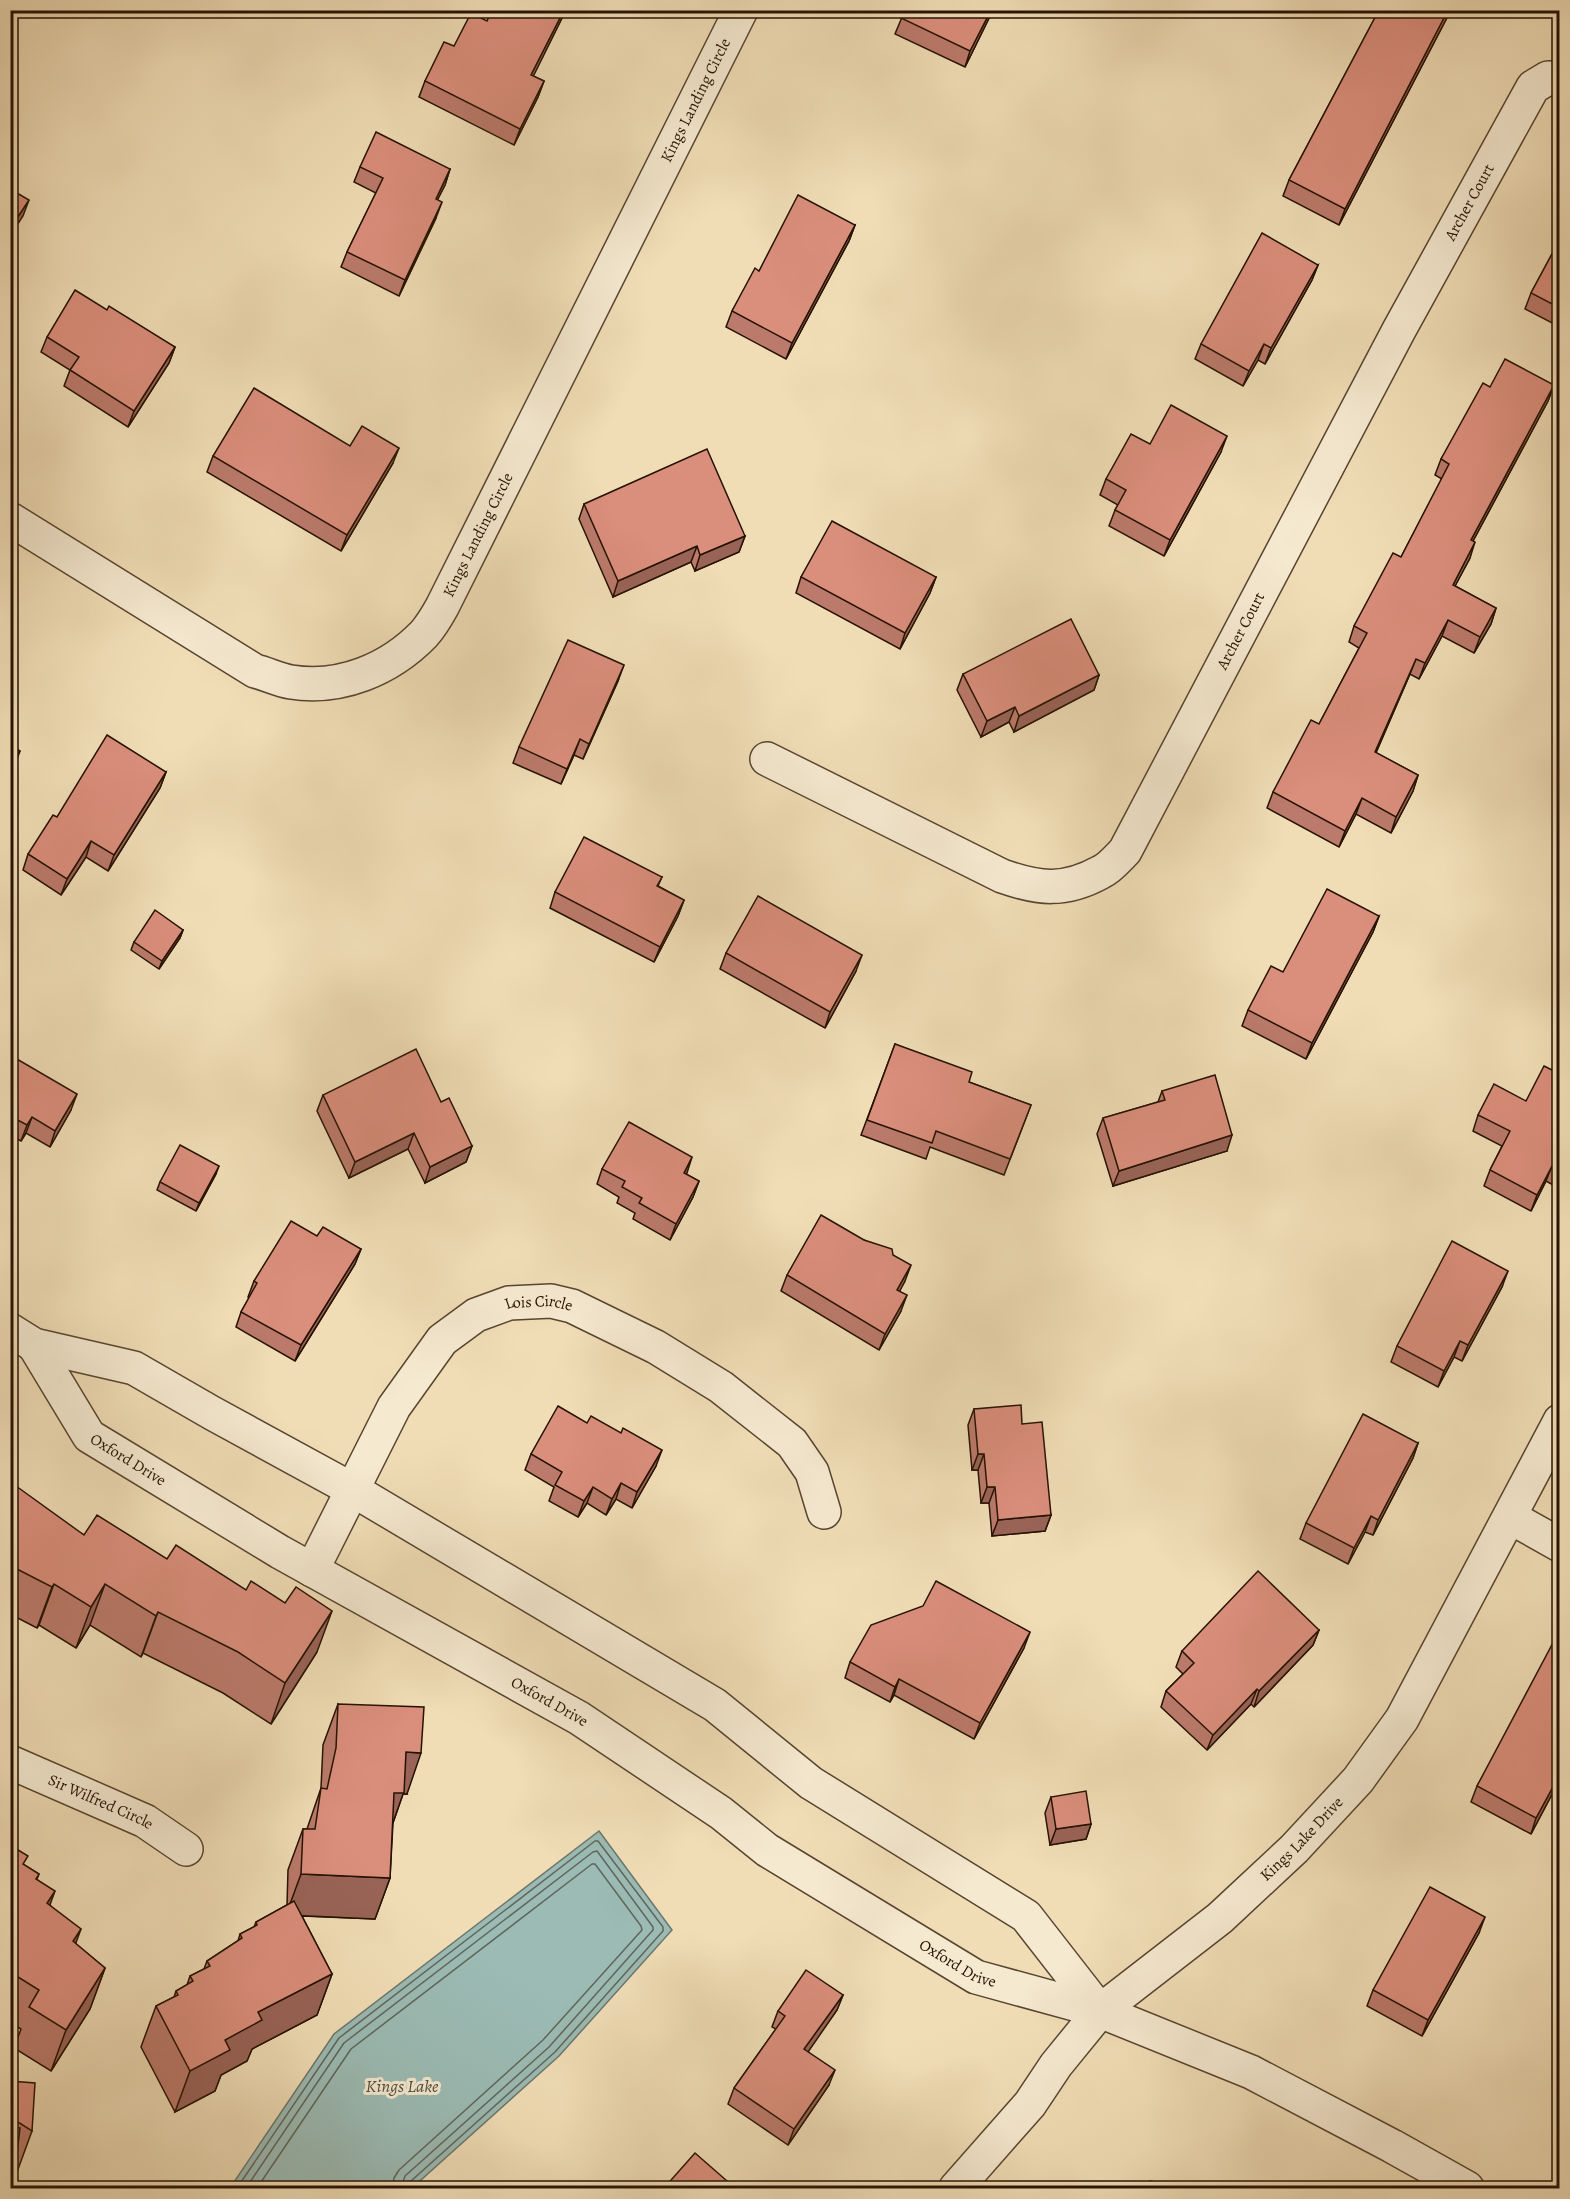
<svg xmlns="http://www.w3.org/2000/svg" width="1570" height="2199" font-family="Alegreya,serif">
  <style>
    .water { fill: #9bbbb4; stroke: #6c776d; stroke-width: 1.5 }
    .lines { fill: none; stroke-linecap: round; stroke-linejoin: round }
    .shore { stroke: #60665b; stroke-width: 1.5 }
    .street-casing { stroke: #58452f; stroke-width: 36 }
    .street { stroke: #f5e9d0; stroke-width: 33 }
    .wall { fill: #bb7a6b; stroke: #261202; stroke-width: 1.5 }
    .shaded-wall { fill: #996357; stroke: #261202; stroke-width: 1.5 }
    .building { fill: #da8e7c; stroke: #261202; stroke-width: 1.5 }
    .labels { text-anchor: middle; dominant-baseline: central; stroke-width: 6; stroke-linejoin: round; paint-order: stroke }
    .street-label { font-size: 16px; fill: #261202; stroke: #f5e9d0 }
    .water-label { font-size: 18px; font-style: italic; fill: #4f4d40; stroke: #f5e9d0 }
  </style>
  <rect width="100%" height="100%" fill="#f0ddb6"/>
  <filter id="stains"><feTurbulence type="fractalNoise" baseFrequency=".00333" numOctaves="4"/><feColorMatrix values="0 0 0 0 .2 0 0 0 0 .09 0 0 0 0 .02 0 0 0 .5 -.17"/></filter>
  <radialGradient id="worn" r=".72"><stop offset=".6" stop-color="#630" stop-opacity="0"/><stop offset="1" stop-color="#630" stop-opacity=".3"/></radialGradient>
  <!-- water -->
  <polygon class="water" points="599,1831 672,1930 559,2056 412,2188 230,2188 334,2034"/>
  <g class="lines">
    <!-- shore -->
    <g class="shore">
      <polyline points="237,2188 339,2038 595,1841 598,1841 663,1927 663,1931 555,2052 411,2181 408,2188"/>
      <polyline points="246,2188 344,2043 593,1852 597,1851 653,1927 653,1930 549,2047 405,2176 401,2188"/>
      <polyline points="257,2188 351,2049 592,1864 595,1864 641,1926 642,1930 543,2040 399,2170 394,2178 392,2188"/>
    </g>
    <defs>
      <g id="street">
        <path id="s1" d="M10 519 255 671C267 674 279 680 291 682 341 690 390 669 424 634 431 626 437 616 442 607L741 10"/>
        <path id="s2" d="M767 759 1002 876C1039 889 1065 892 1101 872 1110 868 1118 858 1125 851L1399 330 1533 87 1548 78 1560 79"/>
        <polyline points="10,1330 34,1345 134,1368 212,1413 353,1490 715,1705 811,1783 1026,1916 1100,2011"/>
        <path id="s3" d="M34 1345 89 1436 280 1552 579 1718 721 1813 767 1850 976 1977 1100 2011 1251 2072 1392 2146 1467 2188"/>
        <polyline points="1510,1517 1560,1545"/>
        <path id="s4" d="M312 1570 394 1407 442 1340 476 1315 509 1303 551 1301 572 1306 656 1347 721 1387 792 1443 812 1472 824 1512"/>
        <path id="s5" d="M10 1762 145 1821 186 1849"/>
        <path id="s6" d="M956 2188 1030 2104 1056 2065 1100 2011 1220 1918 1294 1849 1358 1780 1402 1719 1560 1421"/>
      </g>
    </defs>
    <!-- street casing -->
    <use href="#street" class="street-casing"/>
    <!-- street -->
    <use href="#street" class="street"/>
  </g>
  <!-- wall -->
  <g class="wall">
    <polygon points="492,10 566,10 533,76 544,81 538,97 514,145 419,97 425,81 454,46 487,21"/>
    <polygon points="905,10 993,10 965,67 895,34"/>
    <polygon points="1379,10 1451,10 1339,225 1283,196 1289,180"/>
    <polygon points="360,167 450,169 445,185 437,200 436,218 399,296 341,267 347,252 376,193 354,182"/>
    <polygon points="855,225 849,241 786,359 726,327 732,311 759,271"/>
    <polygon points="1560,239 1560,327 1525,309 1531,293"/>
    <polygon points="1318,265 1312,280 1265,364 1258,360 1243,386 1195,359 1201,344"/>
    <polygon points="107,310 175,347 169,363 128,427 64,386 70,370 41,352 47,337"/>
    <polygon points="1554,385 1548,401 1473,541 1470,558 1455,586 1496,608 1491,624 1474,653 1442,636 1419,679 1410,674 1376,753 1418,775 1413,791 1391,833 1356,814 1339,847 1267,808 1273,792 1319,724 1359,648 1349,642 1354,626 1401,557 1442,479 1435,475 1441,459 1490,387"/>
    <polygon points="350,446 393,463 341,551 207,472 213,456"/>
    <polygon points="1221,452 1164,556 1109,526 1115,510 1118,505 1100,495 1106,479"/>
    <polygon points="584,504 745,536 739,552 695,571 691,562 613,597 579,519"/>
    <polygon points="801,577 936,577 930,593 900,649 796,593"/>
    <polygon points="963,674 1099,675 1094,690 1014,732 1009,722 981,737 957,690"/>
    <polygon points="618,681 583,759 574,755 561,784 513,763 519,747"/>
    <polygon points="166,772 160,788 108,871 86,857 61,895 23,870 28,854"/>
    <polygon points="662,877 658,886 684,900 678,916 654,962 550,908 555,892"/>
    <polygon points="1379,916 1373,932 1306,1059 1242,1026 1248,1010"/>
    <polygon points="183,930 180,938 159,969 131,950 134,942"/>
    <polygon points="726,953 856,971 825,1028 720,969"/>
    <polygon points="895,1044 969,1082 1031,1105 1004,1175 930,1147 926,1159 861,1135"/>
    <polygon points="10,1055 71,1110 50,1147 26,1133 21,1141 10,1135"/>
    <polygon points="1560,1074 1560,1178 1555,1186 1546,1181 1531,1211 1484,1186 1490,1170 1502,1146 1473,1131 1478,1115 1526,1101"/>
    <polygon points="1162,1091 1227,1151 1113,1186 1097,1134 1103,1118 1158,1102"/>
    <polygon points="323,1095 441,1102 472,1146 466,1162 425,1183 408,1149 349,1178 317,1111"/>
    <polygon points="602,1169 686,1174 699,1181 693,1197 670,1240 633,1219 635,1213 617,1203 619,1197 597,1184"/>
    <polygon points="216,1174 196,1211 157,1190 160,1182"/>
    <polygon points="317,1236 361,1249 355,1264 295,1361 236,1327 241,1312 249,1298 248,1297 254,1281"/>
    <polygon points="864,1240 893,1255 905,1281 899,1291 901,1311 879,1350 781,1291 787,1275"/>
    <polygon points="1502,1287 1462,1361 1454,1357 1438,1387 1391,1362 1397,1346"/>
    <polygon points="974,1409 1022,1424 1051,1515 1045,1531 992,1536 989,1503 981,1503 978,1470 972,1470 968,1425"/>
    <polygon points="1418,1443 1413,1458 1373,1535 1365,1532 1348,1564 1300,1539 1306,1523"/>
    <polygon points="531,1454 656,1466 632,1508 616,1499 606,1515 587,1503 578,1517 549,1501 554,1487 525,1470"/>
    <polygon points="10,1493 84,1535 167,1559 317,1652 271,1724 223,1693 143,1653 141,1657 90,1625 76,1648 39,1625 37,1628 10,1614"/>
    <polygon points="1319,1630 1313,1645 1254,1707 1251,1704 1207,1750 1161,1707 1166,1691 1183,1674 1176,1667 1182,1651"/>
    <polygon points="1560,1642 1560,1779 1531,1834 1471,1802 1477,1786"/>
    <polygon points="1024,1648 974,1739 894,1695 890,1702 845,1678 850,1662"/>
    <polygon points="338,1704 407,1794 403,1794 393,1823 390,1878 375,1919 302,1916 332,1974 317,2015 252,2049 247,2061 221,2075 215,2091 175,2112 141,2047 156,2006 174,1997 176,1991 187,1985 190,1976 204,1969 207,1961 238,1941 240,1934 254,1927 256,1922 287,1905 288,1870 303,1829 307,1829 321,1788 323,1745"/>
    <polygon points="1051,1797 1091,1824 1086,1839 1050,1845 1045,1813"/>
    <polygon points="10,1845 24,1865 39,1874 37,1879 50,1905 75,1944 105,1968 90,2009 51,2071 14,2048 21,2029 10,2022"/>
    <polygon points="1479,1933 1422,2036 1367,2006 1373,1990"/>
    <polygon points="843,1995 837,2010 808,2051 829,2085 788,2145 728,2104 734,2088 776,2029 772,2027 778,2011"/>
    <polygon points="10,2081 32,2131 17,2172 15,2171 10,2188"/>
  </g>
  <!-- shaded-wall -->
  <g class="shaded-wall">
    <polygon points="564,10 566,10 526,91 531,75"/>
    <polygon points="991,10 993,10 965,67 970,51"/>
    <polygon points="1448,10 1451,10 1339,225 1345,209"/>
    <polygon points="544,81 538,97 514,145 520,129"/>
    <polygon points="450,169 445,185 430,215 436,199"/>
    <polygon points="29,200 23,216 10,236 10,229"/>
    <polygon points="442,202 436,218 399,296 405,280"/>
    <polygon points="855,225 849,241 786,359 792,343"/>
    <polygon points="1318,265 1312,280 1265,364 1271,348"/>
    <polygon points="1264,344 1258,360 1243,386 1249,371"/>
    <polygon points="175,347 169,363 128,427 134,411"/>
    <polygon points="1554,385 1548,401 1465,556 1471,540"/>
    <polygon points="1227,436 1221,452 1164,556 1170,540"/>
    <polygon points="399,448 393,463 341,551 347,535"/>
    <polygon points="745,536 739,552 695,571 700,555"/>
    <polygon points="1475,542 1470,558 1447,601 1453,585"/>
    <polygon points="697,546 691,562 613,597 618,581"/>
    <polygon points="936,577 930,593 900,649 905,633"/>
    <polygon points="1496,608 1491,624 1474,653 1480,637"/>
    <polygon points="1448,620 1442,636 1419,679 1425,663"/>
    <polygon points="1416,659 1410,674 1369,768 1375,752"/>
    <polygon points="624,665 618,681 583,759 589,744"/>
    <polygon points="1099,675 1094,690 1014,732 1019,716"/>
    <polygon points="1015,707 1009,722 981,737 987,721"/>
    <polygon points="580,739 574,755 561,784 567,769"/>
    <polygon points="20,751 14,767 10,772 10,766"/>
    <polygon points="166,772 160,788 108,871 114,855"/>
    <polygon points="1418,775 1413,791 1391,833 1396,817"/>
    <polygon points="1362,798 1356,814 1339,847 1345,831"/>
    <polygon points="91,841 86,857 61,895 67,879"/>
    <polygon points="684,900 678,916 654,962 660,947"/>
    <polygon points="1379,916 1373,932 1306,1059 1312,1043"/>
    <polygon points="183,930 180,938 159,969 162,961"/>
    <polygon points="862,955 856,971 825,1028 830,1012"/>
    <polygon points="77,1094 71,1110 50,1147 55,1131"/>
    <polygon points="32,1117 26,1133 21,1141 27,1125"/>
    <polygon points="414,1133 408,1149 349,1178 355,1162"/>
    <polygon points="1232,1135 1227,1151 1113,1186 1119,1171"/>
    <polygon points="472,1146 466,1162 425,1183 430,1167"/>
    <polygon points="692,1157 687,1173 678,1188 684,1173"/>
    <polygon points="219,1166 216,1174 196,1211 199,1203"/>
    <polygon points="1552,1166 1546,1181 1531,1211 1537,1195"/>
    <polygon points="699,1181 693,1197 670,1240 676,1224"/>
    <polygon points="361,1249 355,1264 295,1361 301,1345"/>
    <polygon points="911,1265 905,1281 892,1306 897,1290"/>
    <polygon points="1508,1271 1502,1287 1462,1361 1468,1345"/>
    <polygon points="907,1295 901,1311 879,1350 885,1334"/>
    <polygon points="1460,1341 1454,1357 1438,1387 1444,1371"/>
    <polygon points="1418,1443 1413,1458 1373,1535 1378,1520"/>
    <polygon points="662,1450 656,1466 632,1508 637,1492"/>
    <polygon points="978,1454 984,1454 978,1470 972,1470"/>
    <polygon points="621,1483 616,1499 606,1515 612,1499"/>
    <polygon points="593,1487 587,1503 578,1517 584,1501"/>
    <polygon points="987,1487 995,1487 989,1503 981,1503"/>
    <polygon points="1051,1515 1045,1531 992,1536 998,1520"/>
    <polygon points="1371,1516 1365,1532 1348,1564 1354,1548"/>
    <polygon points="54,1584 39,1625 37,1628 52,1587"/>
    <polygon points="105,1584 90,1625 76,1648 91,1607"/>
    <polygon points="332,1611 317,1652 271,1724 285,1683"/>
    <polygon points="158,1612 143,1653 141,1657 156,1616"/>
    <polygon points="1319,1630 1313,1645 1254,1707 1259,1691"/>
    <polygon points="1030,1632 1024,1648 974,1739 980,1723"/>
    <polygon points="899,1679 894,1695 890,1702 895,1687"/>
    <polygon points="1257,1689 1251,1704 1207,1750 1213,1735"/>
    <polygon points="406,1752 421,1753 407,1794 403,1794 389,1834 379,1834"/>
    <polygon points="1560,1774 1560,1779 1531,1834 1536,1818"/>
    <polygon points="1091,1824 1086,1839 1050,1845 1056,1829"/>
    <polygon points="301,1874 390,1878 375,1919 286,1915"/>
    <polygon points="55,1891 40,1932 47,1903"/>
    <polygon points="1485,1917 1479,1933 1422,2036 1428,2020"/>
    <polygon points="81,1929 66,1970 73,1941"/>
    <polygon points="105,1968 90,2009 51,2071 66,2030"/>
    <polygon points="332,1974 317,2015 252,2049 247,2061 221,2075 215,2091 175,2112 190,2071 258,2012"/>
    <polygon points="843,1995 837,2010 799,2065 804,2049"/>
    <polygon points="835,2070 829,2085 788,2145 794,2129"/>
  </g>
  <!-- building -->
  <g class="building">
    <polygon points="492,10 564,10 531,75 544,81 520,129 425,81 444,42 454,46 471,13 487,21"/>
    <polygon points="905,10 991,10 970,51 901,18"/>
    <polygon points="1379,10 1448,10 1345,209 1289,180"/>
    <polygon points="376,132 450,169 436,199 442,202 405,280 347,252 383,178 360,167"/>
    <polygon points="10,189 29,200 10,229"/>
    <polygon points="798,195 855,225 792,343 732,311 755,268 759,271"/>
    <polygon points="1262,233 1318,265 1271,348 1264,344 1249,371 1201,344"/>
    <polygon points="1560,239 1560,308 1531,293"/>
    <polygon points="75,290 107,310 109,306 175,347 134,411 70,370 79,357 47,337"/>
    <polygon points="1505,359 1554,385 1471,540 1475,542 1453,585 1496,608 1480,637 1448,620 1425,663 1416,659 1375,752 1418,775 1396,817 1362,798 1345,831 1273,792 1311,720 1319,724 1367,633 1354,626 1393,553 1401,557 1449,464 1441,459 1483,383 1490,387"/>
    <polygon points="254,388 350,446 362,426 399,448 347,535 213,456"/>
    <polygon points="1171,405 1227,436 1170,540 1115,510 1126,490 1106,479 1131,434 1150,444"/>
    <polygon points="707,449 745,536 700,555 697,546 618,581 584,504"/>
    <polygon points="832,521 936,577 905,633 801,577"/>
    <polygon points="1071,619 1099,675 1019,716 1015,707 987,721 963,674"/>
    <polygon points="568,640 624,665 589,744 580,739 567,769 519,747"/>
    <polygon points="107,735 166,772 114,855 91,841 67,879 28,854 53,815 57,817"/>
    <polygon points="10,745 20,751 10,766"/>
    <polygon points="584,837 662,877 657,886 684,900 660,947 555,892"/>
    <polygon points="1327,889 1379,916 1312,1043 1248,1010 1271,966 1283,972"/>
    <polygon points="758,896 862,955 830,1012 726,953"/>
    <polygon points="155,910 183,930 162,961 134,942"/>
    <polygon points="895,1044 972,1072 969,1082 1031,1105 1010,1159 936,1131 932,1143 867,1120"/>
    <polygon points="416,1049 441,1102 449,1098 472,1146 430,1167 414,1133 355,1162 323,1095"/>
    <polygon points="10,1055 77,1094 55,1131 32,1117 27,1125 10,1116"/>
    <polygon points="1544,1066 1560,1074 1560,1170 1552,1166 1537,1195 1490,1170 1510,1131 1478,1115 1494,1084 1526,1101"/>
    <polygon points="1215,1075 1232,1135 1119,1171 1103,1118 1165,1100 1162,1091"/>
    <polygon points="629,1122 692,1157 684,1173 699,1181 676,1224 639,1203 642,1198 622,1187 625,1181 602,1169"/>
    <polygon points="180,1145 219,1166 199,1203 160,1182"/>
    <polygon points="821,1215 864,1240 892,1249 893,1255 911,1265 897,1290 907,1295 885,1334 787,1275"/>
    <polygon points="291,1221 317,1236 323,1227 361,1249 301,1345 241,1312 257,1283 254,1281"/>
    <polygon points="1452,1241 1508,1271 1468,1345 1460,1341 1444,1371 1397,1346"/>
    <polygon points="1021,1405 1022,1424 1042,1422 1051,1515 998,1520 995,1487 987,1487 984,1454 978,1454 974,1409"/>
    <polygon points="558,1406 587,1423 591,1416 621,1433 623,1428 662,1450 637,1492 621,1483 612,1499 593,1487 584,1501 555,1485 562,1472 531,1454"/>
    <polygon points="1363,1414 1418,1443 1378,1520 1371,1516 1354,1548 1306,1523"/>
    <polygon points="16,1486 84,1535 97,1515 167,1559 176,1545 246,1590 251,1581 285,1603 296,1587 332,1611 285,1683 238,1652 158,1612 156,1616 105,1584 91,1607 54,1584 52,1587 15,1568 13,1571 10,1570 10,1493 11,1494"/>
    <polygon points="1258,1571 1319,1630 1259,1691 1257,1689 1213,1735 1166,1691 1194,1663 1182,1651"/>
    <polygon points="936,1581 1030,1632 980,1723 899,1679 895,1687 850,1662 871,1625 923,1606"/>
    <polygon points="1555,1639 1560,1642 1560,1774 1536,1818 1477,1786"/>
    <polygon points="338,1704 424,1707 421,1753 406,1752 404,1793 394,1793 390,1878 301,1874 303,1829 315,1829 321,1788 327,1789 336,1748"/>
    <polygon points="1086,1791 1091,1824 1056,1829 1051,1797"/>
    <polygon points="10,1845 28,1856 23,1864 39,1874 36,1879 55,1891 47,1903 81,1929 73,1941 105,1968 66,2030 29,2007 39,1990 10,1972"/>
    <polygon points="1430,1887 1485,1917 1428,2020 1373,1990"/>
    <polygon points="294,1901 332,1974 258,2012 262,2020 225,2040 230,2050 190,2071 156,2006 178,1995 176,1991 193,1981 190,1976 210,1966 207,1961 242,1938 240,1934 257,1925 256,1922"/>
    <polygon points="806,1970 843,1995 804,2049 835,2070 794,2129 734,2088 785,2016 778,2011"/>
    <polygon points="10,2081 35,2083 32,2131 10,2117"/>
    <polygon points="10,2127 20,2128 13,2188 10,2188"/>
    <polygon points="695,2153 735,2188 664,2188"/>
    <polygon points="1150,2181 1182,2188 1149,2188"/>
    <polygon points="1194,2183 1217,2188 1193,2188"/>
  </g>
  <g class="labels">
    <!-- street labels -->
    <g class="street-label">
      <text stroke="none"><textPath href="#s1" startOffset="1072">Kings Landing Circle</textPath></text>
      <text stroke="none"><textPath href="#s2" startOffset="1132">Archer Court</textPath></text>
      <text stroke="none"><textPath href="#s1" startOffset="586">Kings Landing Circle</textPath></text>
      <text stroke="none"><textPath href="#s2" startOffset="646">Archer Court</textPath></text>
      <text stroke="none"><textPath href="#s4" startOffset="372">Lois Circle</textPath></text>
      <text stroke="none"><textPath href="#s3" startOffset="152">Oxford Drive</textPath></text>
      <text stroke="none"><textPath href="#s3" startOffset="638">Oxford Drive</textPath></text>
      <text stroke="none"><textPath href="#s5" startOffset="99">Sir Wilfred Circle</textPath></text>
      <text stroke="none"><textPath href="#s6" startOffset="494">Kings Lake Drive</textPath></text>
      <text stroke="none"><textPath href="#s3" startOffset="1124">Oxford Drive</textPath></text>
    </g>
    <!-- water labels -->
    <g class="water-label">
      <text x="402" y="2086">Kings Lake</text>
    </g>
  </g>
  <!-- margin -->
  <rect width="1570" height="2199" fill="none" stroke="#f0ddb6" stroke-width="36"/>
  <rect x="12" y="12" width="1546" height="2175" fill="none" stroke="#261202" stroke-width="3"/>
  <rect x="18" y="18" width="1534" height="2163" fill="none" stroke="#261202" stroke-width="1.5"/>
  <rect width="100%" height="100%" filter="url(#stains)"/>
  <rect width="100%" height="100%" fill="url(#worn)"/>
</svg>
